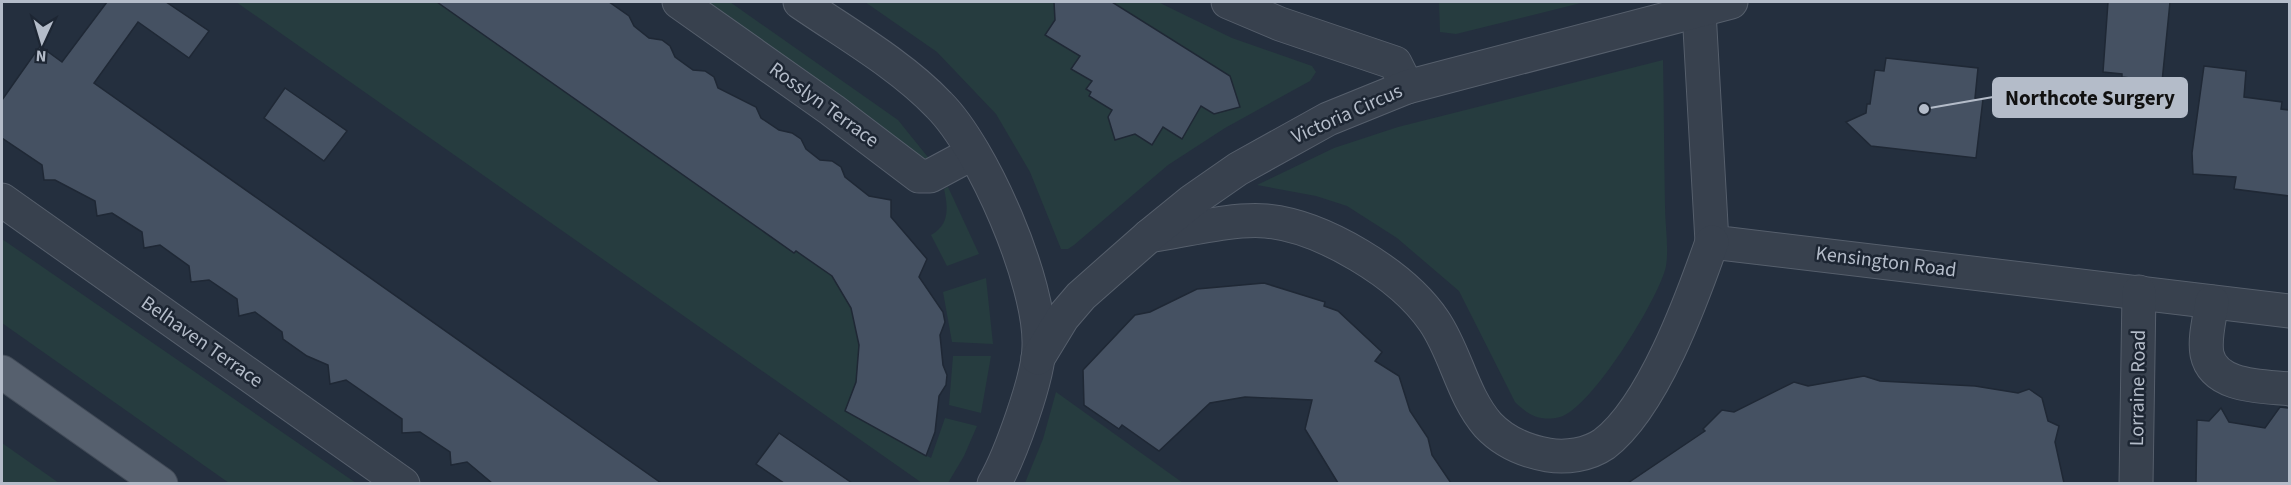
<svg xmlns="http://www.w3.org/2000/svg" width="2291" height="485" font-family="'Source Sans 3',sans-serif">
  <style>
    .green { fill: #263c3f }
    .building { fill: #455162; stroke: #1f2835; stroke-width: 1.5 }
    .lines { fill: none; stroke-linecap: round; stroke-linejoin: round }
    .street-casing { stroke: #565f6c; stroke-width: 35 }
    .primary-casing { stroke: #414a57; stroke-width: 35 }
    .street { stroke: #38414e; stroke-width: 33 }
    .primary { stroke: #56606e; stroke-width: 33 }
    .labels { text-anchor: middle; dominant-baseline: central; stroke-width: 5; stroke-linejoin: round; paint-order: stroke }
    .street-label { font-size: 20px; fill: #b4bcc9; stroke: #1d2633 }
    .leader { fill: none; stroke: #b4bcc9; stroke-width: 2 }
    .callout-dot { fill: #b4bcc9; stroke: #1d2633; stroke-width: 2 }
    .callout { fill: #b4bcc9; stroke: #b4bcc9; stroke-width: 2 }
    .callout-label { font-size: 21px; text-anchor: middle; font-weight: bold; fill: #111 }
  </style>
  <rect width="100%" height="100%" fill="#242f3e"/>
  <!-- green -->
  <g class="green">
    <polygon points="236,2 437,2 794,253 798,249 832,276 851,308 859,345 856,382 845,411 931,458 945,418 977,426 964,456 948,483 922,483"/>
    <polygon points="704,2 730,2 898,120 931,161 919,156 874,121"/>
    <polygon points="865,2 1158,2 1232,38 1312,66 1316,72 1310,81 1225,128 1168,165 1074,245 1068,249 1061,249 1030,172 996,114 937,52"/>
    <polygon points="1439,2 1585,2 1456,34 1440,32"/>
    <path d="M1663 60C1664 109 1664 158 1665 206 1665 225 1669 248 1666 266 1660 297 1591 409 1560 417 1541 422 1528 415 1515 402L1459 291 1397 238 1347 206 1316 196 1257 185 1334 148 1398 127Z"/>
    <path d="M948 187 979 254 947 266 931 235C950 225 948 207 944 189Z"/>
    <polygon points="2,239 356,483 229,483 2,323"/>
    <polygon points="986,278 993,344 952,342 943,292"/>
    <polygon points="953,356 991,356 981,413 949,405"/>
    <polygon points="1056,392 1183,483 1025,483 1043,439"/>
    <polygon points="2,443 59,483 2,483"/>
  </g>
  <!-- building -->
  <g class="building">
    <polygon points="107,2 166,2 209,31 189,58 138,22 94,83 661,483 492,483 467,462 451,465 450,452 420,432 402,433 402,419 346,380 330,384 328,365 307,356 283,339 282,332 255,312 239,316 237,299 209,280 191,282 189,266 160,245 144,248 142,232 112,213 97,216 95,201 55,180 44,180 42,165 2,138 2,100 40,46 62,62"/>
    <polygon points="437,2 609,2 629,16 634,26 649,38 662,40 670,46 675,57 693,70 705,71 714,77 718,88 756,107 761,118 779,130 792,133 801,139 806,149 820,160 832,161 841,167 845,177 869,196 891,200 891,217 927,259 919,277 943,312 945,322 940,335 943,365 947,375 946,385 939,396 935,432 926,456 845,411 856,382 859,345 851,308 832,276 796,251 794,253"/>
    <polygon points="1054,2 1112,2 1230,76 1240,107 1214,114 1201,106 1182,139 1163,127 1152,145 1135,134 1115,140 1108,117 1112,110 1089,96 1091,92 1086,89 1092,81 1071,69 1080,56 1045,35 1055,20"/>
    <polygon points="2108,2 2170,2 2162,82 2122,77 2122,74 2103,72"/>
    <polygon points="1886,58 1978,68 1975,98 1983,99 1976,158 1871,146 1846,122 1866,113 1867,104 1870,104 1875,70 1884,71"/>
    <polygon points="2204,66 2246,71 2244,97 2282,102 2281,109 2289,110 2289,196 2234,189 2236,177 2193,174 2192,153"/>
    <polygon points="285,88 347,131 324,161 264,118"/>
    <polygon points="1264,283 1325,302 1324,306 1338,311 1382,352 1375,361 1399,376 1410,411 1428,438 1432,455 1451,483 1338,483 1305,429 1312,400 1245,397 1210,403 1159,451 1122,425 1119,429 1084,405 1083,370 1135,315 1150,312 1197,289"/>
    <polygon points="1864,376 1880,381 1975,386 2018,393 2029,389 2042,398 2048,421 2059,426 2055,442 2064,483 1628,483 1705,431 1703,429 1722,410 1734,412 1794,382 1808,386"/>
    <polygon points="2280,407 2289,408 2289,483 2196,483 2197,420 2209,421 2221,408 2229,422 2265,428"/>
    <polygon points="779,433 852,483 784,483 756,464"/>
  </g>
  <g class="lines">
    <defs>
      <g id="street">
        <polyline points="679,2 832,110 919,176 930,176 973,153"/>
        <path d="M800 2C845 33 901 65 939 105 983 149 1041 283 1039 346 1039 377 1010 456 994 484"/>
        <polyline points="1228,2 1280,24 1395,63 1407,87"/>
        <polyline points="1699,11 1712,242 2290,311"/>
        <polyline points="2,200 403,484"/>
        <path d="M1149 236C1183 231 1232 218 1266 221 1322 226 1402 274 1434 321 1456 353 1462 395 1488 425 1504 442 1525 451 1548 455 1566 458 1588 455 1604 444 1653 407 1692 299 1712 242"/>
        <path d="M2212 302C2210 317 2204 338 2207 354 2214 388 2264 386 2290 389"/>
        <polyline points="1038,358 1063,317 1081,296 1149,236 1192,201 1238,169 1328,119 1407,87 1731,2"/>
        <polyline points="2136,484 2139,292"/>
      </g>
      <polyline id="primary" points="2,372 161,484"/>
    </defs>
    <!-- street casing -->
    <use href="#street" class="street-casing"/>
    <!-- primary casing -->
    <use href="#primary" class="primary-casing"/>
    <!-- street -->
    <use href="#street" class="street"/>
    <!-- primary -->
    <use href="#primary" class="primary"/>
  </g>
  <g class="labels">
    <!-- street labels -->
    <g class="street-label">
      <text transform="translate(824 105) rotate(36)">Rosslyn Terrace</text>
      <text transform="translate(1347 114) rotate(-24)">Victoria Circus</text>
      <text transform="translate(1886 262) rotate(7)">Kensington Road</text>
      <text transform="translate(202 342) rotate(35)">Belhaven Terrace</text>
      <text transform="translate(2138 388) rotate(-89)">Lorraine Road</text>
    </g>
  </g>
  <!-- callouts -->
  <path class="leader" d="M1924 109L1993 97"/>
  <circle class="callout-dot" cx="1924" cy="109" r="6"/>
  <rect class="callout" x="1993" y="78" width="194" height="39" rx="6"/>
  <g class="callout-label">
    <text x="2090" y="105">Northcote Surgery</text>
  </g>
  <!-- border -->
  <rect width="2291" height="485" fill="none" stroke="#b4bcc9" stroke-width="6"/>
  <!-- north arrow -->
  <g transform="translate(42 42) rotate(184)" stroke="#1d2633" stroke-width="4.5" paint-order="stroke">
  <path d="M0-4.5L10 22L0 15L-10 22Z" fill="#b4bcc9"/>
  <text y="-9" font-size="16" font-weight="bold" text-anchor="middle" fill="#b4bcc9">N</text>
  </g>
</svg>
